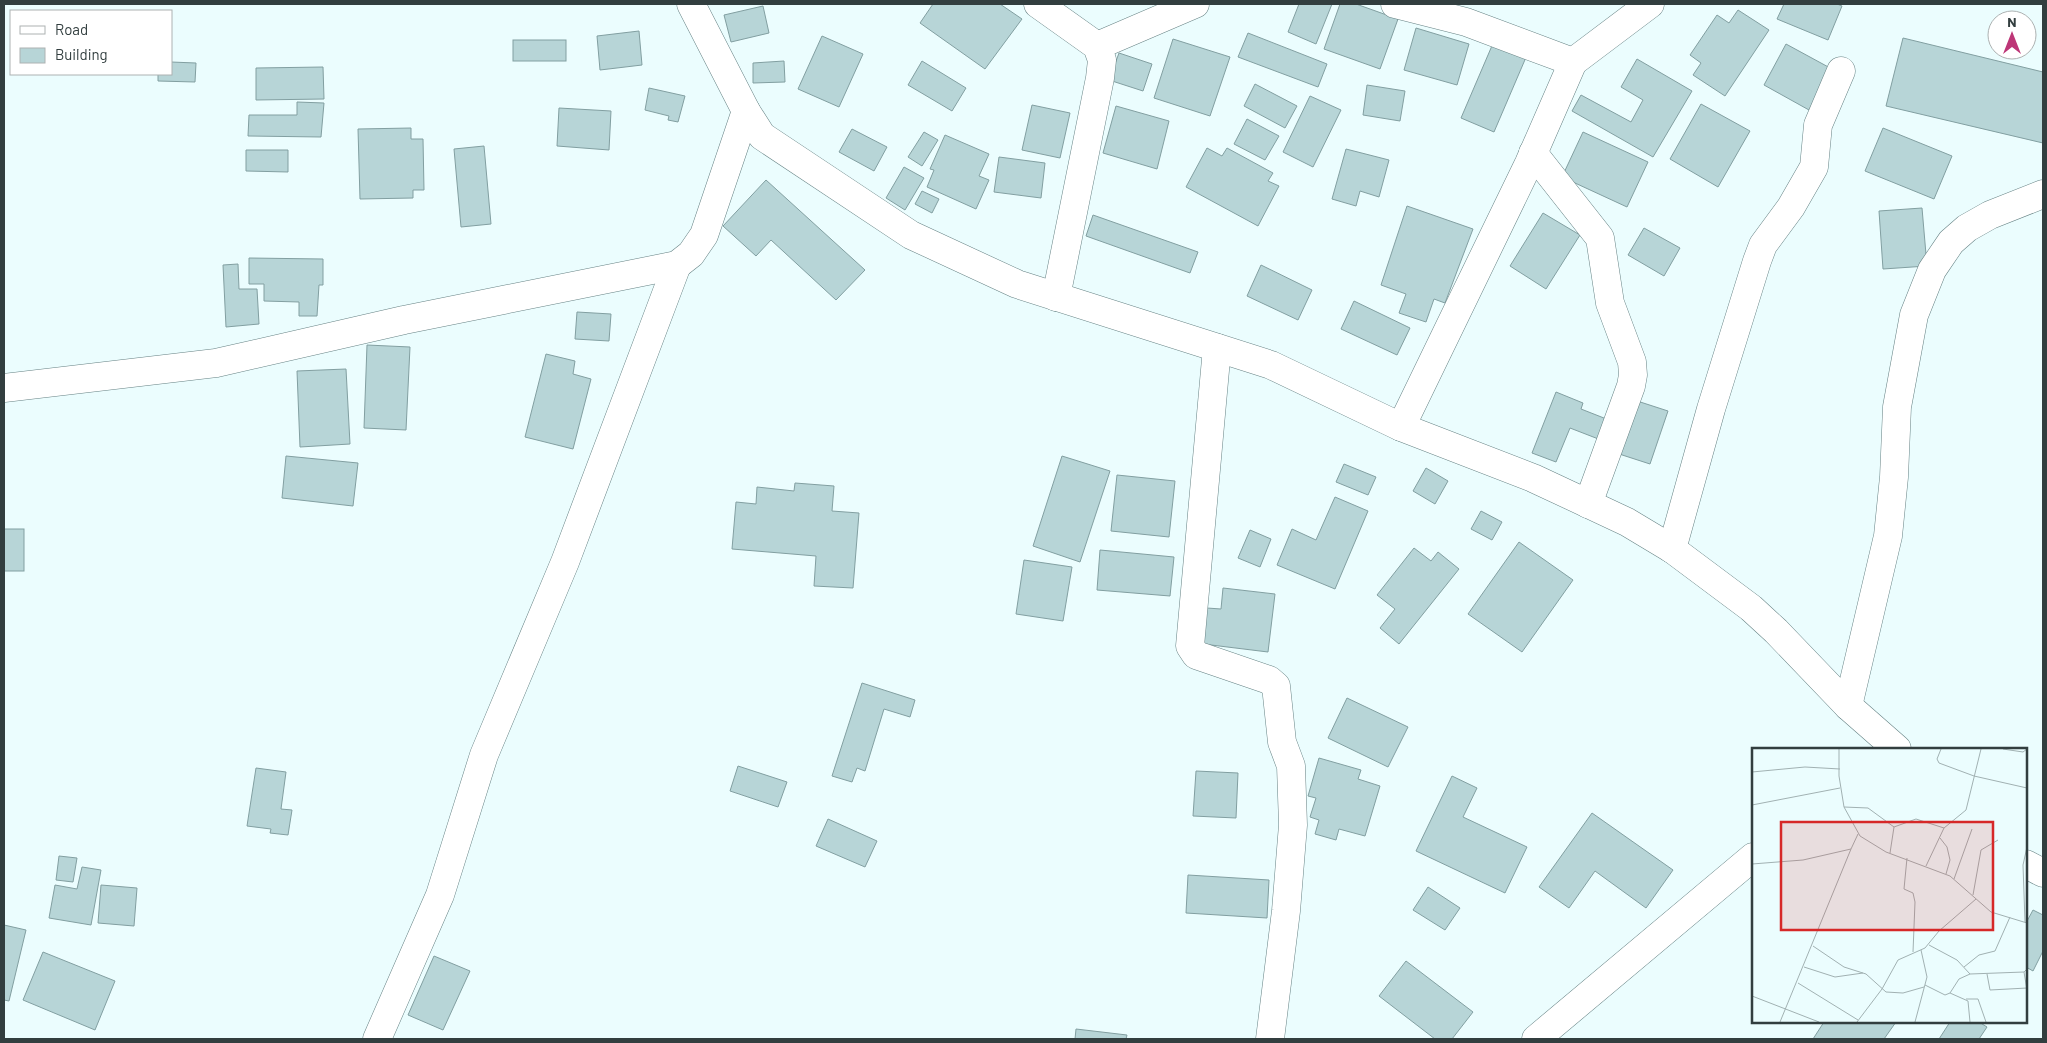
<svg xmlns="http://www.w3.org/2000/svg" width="2047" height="1043" font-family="Barlow,sans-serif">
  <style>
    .building { fill: #b7d5d7; stroke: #829fa1 }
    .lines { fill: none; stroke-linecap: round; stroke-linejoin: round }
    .street-casing { stroke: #668284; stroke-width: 29 }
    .street { stroke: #fff; stroke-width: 28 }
    .inset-road { fill: none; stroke: #a1b1b2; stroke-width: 1 }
    .view { fill: #d62828; fill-opacity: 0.15; stroke: #d62828; stroke-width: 2.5 }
    .inset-edge { fill: none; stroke: #323e3f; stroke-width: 2.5 }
  </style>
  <rect width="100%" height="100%" fill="#ebfdfe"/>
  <!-- building -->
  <g class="building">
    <polygon points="933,4 1000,4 1022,19 985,69 920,23"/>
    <polygon points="1299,4 1332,4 1316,44 1288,32"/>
    <polygon points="1340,4 1356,4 1398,19 1380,69 1324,49"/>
    <polygon points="1784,4 1837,4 1842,6 1828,40 1777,19"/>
    <polygon points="763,6 769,33 731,42 724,15"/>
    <polygon points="1738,10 1769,30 1725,96 1693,75 1701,63 1690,55 1717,15 1729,23"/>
    <polygon points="1416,28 1469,44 1457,85 1404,70"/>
    <polygon points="639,31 642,65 600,70 597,36"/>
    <polygon points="1248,33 1327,64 1318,87 1238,57"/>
    <polygon points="822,36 863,54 839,107 798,89"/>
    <polygon points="1903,38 2043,72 2043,143 1886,106"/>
    <polygon points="1173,39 1230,57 1210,116 1154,98"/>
    <rect x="513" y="40" width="53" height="21"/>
    <polygon points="1494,41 1527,55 1494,132 1461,118"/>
    <polygon points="1786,44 1832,69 1809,110 1764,85"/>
    <polygon points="1119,53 1152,64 1143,91 1109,80"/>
    <polygon points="1637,59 1692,91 1653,157 1572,111 1581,95 1631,122 1643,100 1621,87"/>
    <polygon points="784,61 785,82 753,83 753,63"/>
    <polygon points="922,61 966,88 952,111 908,85"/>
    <polygon points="171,62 196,63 195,82 158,81 158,74 171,74"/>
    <polygon points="323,67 324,99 256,100 256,68"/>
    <polygon points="1255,84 1297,106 1285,128 1244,106"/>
    <polygon points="1367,85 1405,91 1400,121 1363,115"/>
    <polygon points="649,88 685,96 678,122 668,120 669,116 645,110"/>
    <polygon points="1310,96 1341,110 1313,167 1283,152"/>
    <polygon points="297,102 324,103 321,137 248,136 249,115 297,115"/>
    <polygon points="1701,104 1750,131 1718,187 1670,159"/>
    <polygon points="1032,105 1070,113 1060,158 1022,150"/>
    <polygon points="1116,106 1169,121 1157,169 1103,153"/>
    <polygon points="559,108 611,111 609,150 557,146"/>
    <polygon points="1247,119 1279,136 1265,160 1234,144"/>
    <polygon points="411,128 411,139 423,139 424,190 413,190 413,198 360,199 358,129"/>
    <polygon points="1883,128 1952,156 1934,199 1865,171"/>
    <polygon points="852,129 887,147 874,171 839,152"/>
    <polygon points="924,132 938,140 922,166 908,157"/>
    <polygon points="1583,132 1648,162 1627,207 1562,177"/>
    <polygon points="945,135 989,154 979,176 989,180 976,209 927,187 934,170 930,169"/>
    <polygon points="484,146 491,224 461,227 454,149"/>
    <polygon points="1207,148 1222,156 1227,148 1273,173 1268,181 1279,186 1258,226 1186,187"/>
    <polygon points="1346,149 1389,160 1379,197 1360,191 1356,206 1332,199"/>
    <polygon points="246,150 288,150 288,172 246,171"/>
    <polygon points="999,157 1045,163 1041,198 994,192"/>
    <polygon points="904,167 924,178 905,210 886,198"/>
    <polygon points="766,180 865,270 836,300 771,240 756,256 723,226"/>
    <polygon points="922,191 939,199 932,213 915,204"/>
    <polygon points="1407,206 1473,229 1445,303 1434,299 1426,322 1399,313 1406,294 1381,285"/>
    <polygon points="1922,208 1927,266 1883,269 1879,211"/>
    <polygon points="1543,213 1580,235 1546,289 1510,266"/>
    <polygon points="1093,215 1198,252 1190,273 1086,236"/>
    <polygon points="1644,228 1680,248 1664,276 1628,255"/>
    <polygon points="249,258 323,259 323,285 319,285 317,316 299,316 299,302 264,301 264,284 249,284"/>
    <polygon points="238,264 239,289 257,289 259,324 226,327 223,265"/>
    <polygon points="1261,265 1312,290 1298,320 1247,296"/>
    <polygon points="1354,301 1410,328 1397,355 1341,329"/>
    <polygon points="577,312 611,314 609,341 575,339"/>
    <polygon points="367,345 410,347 406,430 364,428"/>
    <polygon points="546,354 575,361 573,374 591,379 573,449 525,437"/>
    <polygon points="346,369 350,444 300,447 297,371"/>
    <polygon points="1556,392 1583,403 1581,409 1609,420 1601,440 1570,428 1556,462 1532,453"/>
    <polygon points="1631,399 1668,411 1650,464 1613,452"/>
    <polygon points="286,456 358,463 353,506 282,498"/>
    <polygon points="1062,456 1110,471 1080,562 1033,546"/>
    <polygon points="1344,464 1376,477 1368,495 1336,482"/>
    <polygon points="1426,468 1448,481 1435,504 1413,491"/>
    <polygon points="1117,475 1175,481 1169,537 1111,531"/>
    <polygon points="795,483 834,486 832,511 859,513 853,588 814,586 816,556 732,549 736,502 756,504 757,487 794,491"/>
    <polygon points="1335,497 1368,511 1335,589 1277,565 1292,529 1316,540"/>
    <polygon points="1481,511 1502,522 1492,540 1471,529"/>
    <rect x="4" y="529" width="20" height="42"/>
    <polygon points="1250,530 1271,539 1260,567 1238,558"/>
    <polygon points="1519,542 1573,580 1522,652 1468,614"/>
    <polygon points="1414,548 1431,561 1438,552 1459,569 1399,644 1380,628 1395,609 1377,595"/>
    <polygon points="1100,550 1174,557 1170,596 1097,590"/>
    <polygon points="1024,560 1072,567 1063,621 1016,614"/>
    <polygon points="1223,588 1275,594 1268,652 1203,644 1207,608 1221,609"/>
    <polygon points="862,683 915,700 910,717 884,709 865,771 857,768 852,782 832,776"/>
    <polygon points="1347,698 1408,727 1388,767 1328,738"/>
    <polygon points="1319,758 1361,770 1358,779 1380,786 1365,836 1339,829 1336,840 1315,834 1319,820 1310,817 1316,798 1308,796"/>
    <polygon points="738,766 787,782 778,807 730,791"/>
    <polygon points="256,768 286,772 281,809 292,810 288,835 270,833 271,829 247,826"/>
    <polygon points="1196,771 1238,773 1236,818 1193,816"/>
    <polygon points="1452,776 1477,788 1463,817 1527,847 1505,893 1416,851"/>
    <polygon points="1592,813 1673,870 1646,908 1595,871 1569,908 1539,887"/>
    <polygon points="828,819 877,841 865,867 816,846"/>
    <polygon points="59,856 77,858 73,882 56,880"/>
    <polygon points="82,867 101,870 91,925 49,918 55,885 77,889"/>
    <polygon points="1188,875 1269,880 1267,918 1186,913"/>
    <polygon points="101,885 137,888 134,926 98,923"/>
    <polygon points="1428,887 1460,908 1445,930 1413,910"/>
    <polygon points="2033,910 2043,915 2043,951 2033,971 2026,967 2026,923"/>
    <polygon points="4,925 26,930 9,1001 4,1000"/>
    <polygon points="43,952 115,981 95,1030 23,1000"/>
    <polygon points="434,956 470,971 443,1030 408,1015"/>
    <polygon points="1406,961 1473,1012 1452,1039 1435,1039 1379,996"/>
    <polygon points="1824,1022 1896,1022 1884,1039 1813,1039"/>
    <polygon points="1950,1022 1979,1022 1987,1027 1979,1039 1939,1039"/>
    <polygon points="1076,1029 1127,1035 1126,1039 1075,1039"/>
  </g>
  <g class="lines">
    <defs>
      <g id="street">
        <polyline points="691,4 746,111 762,136 911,235 1017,284 1271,365 1401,427 1533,478 1627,522 1672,549 1751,608 1776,631 1848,706 1897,749"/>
        <polyline points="1038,4 1097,46 1102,60 1100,78 1056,297"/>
        <polyline points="1395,4 1466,22 1573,62"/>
        <polyline points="1097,46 1195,4"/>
        <polyline points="1533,153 1600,238 1610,303 1632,362 1633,375 1631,386 1588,504"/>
        <polyline points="1217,348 1190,646 1196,655 1269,680 1276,686 1282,742 1291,766 1293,825 1286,911 1270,1039"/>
        <polyline points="4,388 216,363 404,320 677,265 691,254 704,235 746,111"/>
        <polyline points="1401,427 1529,163 1573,62 1650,4"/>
        <polyline points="1672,549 1711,409 1757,261 1763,245 1791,207 1814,167 1818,125 1841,71"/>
        <polyline points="1848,706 1888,536 1894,477 1897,407 1914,315 1932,270 1951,242 1967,228 1990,215 2043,194"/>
        <polyline points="2026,864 2043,873"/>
        <polyline points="377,1039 440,895 484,755 565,562 677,265"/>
        <polyline points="1536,1039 1753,857"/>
      </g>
    </defs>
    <!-- street casing -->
    <use href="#street" class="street-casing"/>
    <!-- street -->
    <use href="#street" class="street"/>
  </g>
  <!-- overview -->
  <g transform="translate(1752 748)">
    <rect width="275" height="275" fill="#ebfdfe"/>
    <path class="inset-road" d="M87 1V28L92 59 108 88 134 104 198 128 239 164 275 175M189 1 185 11 187 15 222 28 275 40M251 1 271 4 275 1M0 24 53 19 88 21M0 57 88 40M92 59 116 60 142 79 138 105M142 79 164 71 192 80M188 90 195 99 198 112 194 126M155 110 152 141 161 145 163 154 161 204M0 116 51 112 99 101 106 86M174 118 192 80 214 62 229 1M202 131 220 81M221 147 229 102 246 92M273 174 271 117 275 99M177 197 205 212 218 226 272 224 275 221M61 198 92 219 114 226 134 244 151 245 172 239M52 219 83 229 111 225M212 219 227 207 243 203 258 169M272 224 275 242M235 226 238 242 275 240M46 235 106 272M173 237 193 247 198 245 207 231 218 226M198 245 216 253 218 274M0 248 67 274M214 251H226L234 274M28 274 99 101M105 274 130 241 146 212 173 200 187 183 224 151M163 274 175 229 169 202"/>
    <path class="view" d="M29 74H241V182H29Z"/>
    <rect width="275" height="275" class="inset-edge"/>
  </g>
  <!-- border -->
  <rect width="2047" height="1043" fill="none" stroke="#323e3f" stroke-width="10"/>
  <!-- legend -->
  <rect x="10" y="10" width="162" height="65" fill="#ffffff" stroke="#adb2b2"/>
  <rect x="20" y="26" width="25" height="8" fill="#ffffff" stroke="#adb2b2"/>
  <text x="55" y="35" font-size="15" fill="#323e3f">Road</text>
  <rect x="20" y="48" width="25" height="15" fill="#b7d5d7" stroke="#adb2b2"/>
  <text x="55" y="60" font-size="15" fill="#323e3f">Building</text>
  <!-- north arrow -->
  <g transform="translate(2012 35)"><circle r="24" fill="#ffffff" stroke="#adb2b2"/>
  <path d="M0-4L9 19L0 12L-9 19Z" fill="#bd3677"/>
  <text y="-8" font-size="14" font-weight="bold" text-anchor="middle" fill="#323e3f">N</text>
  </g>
</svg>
